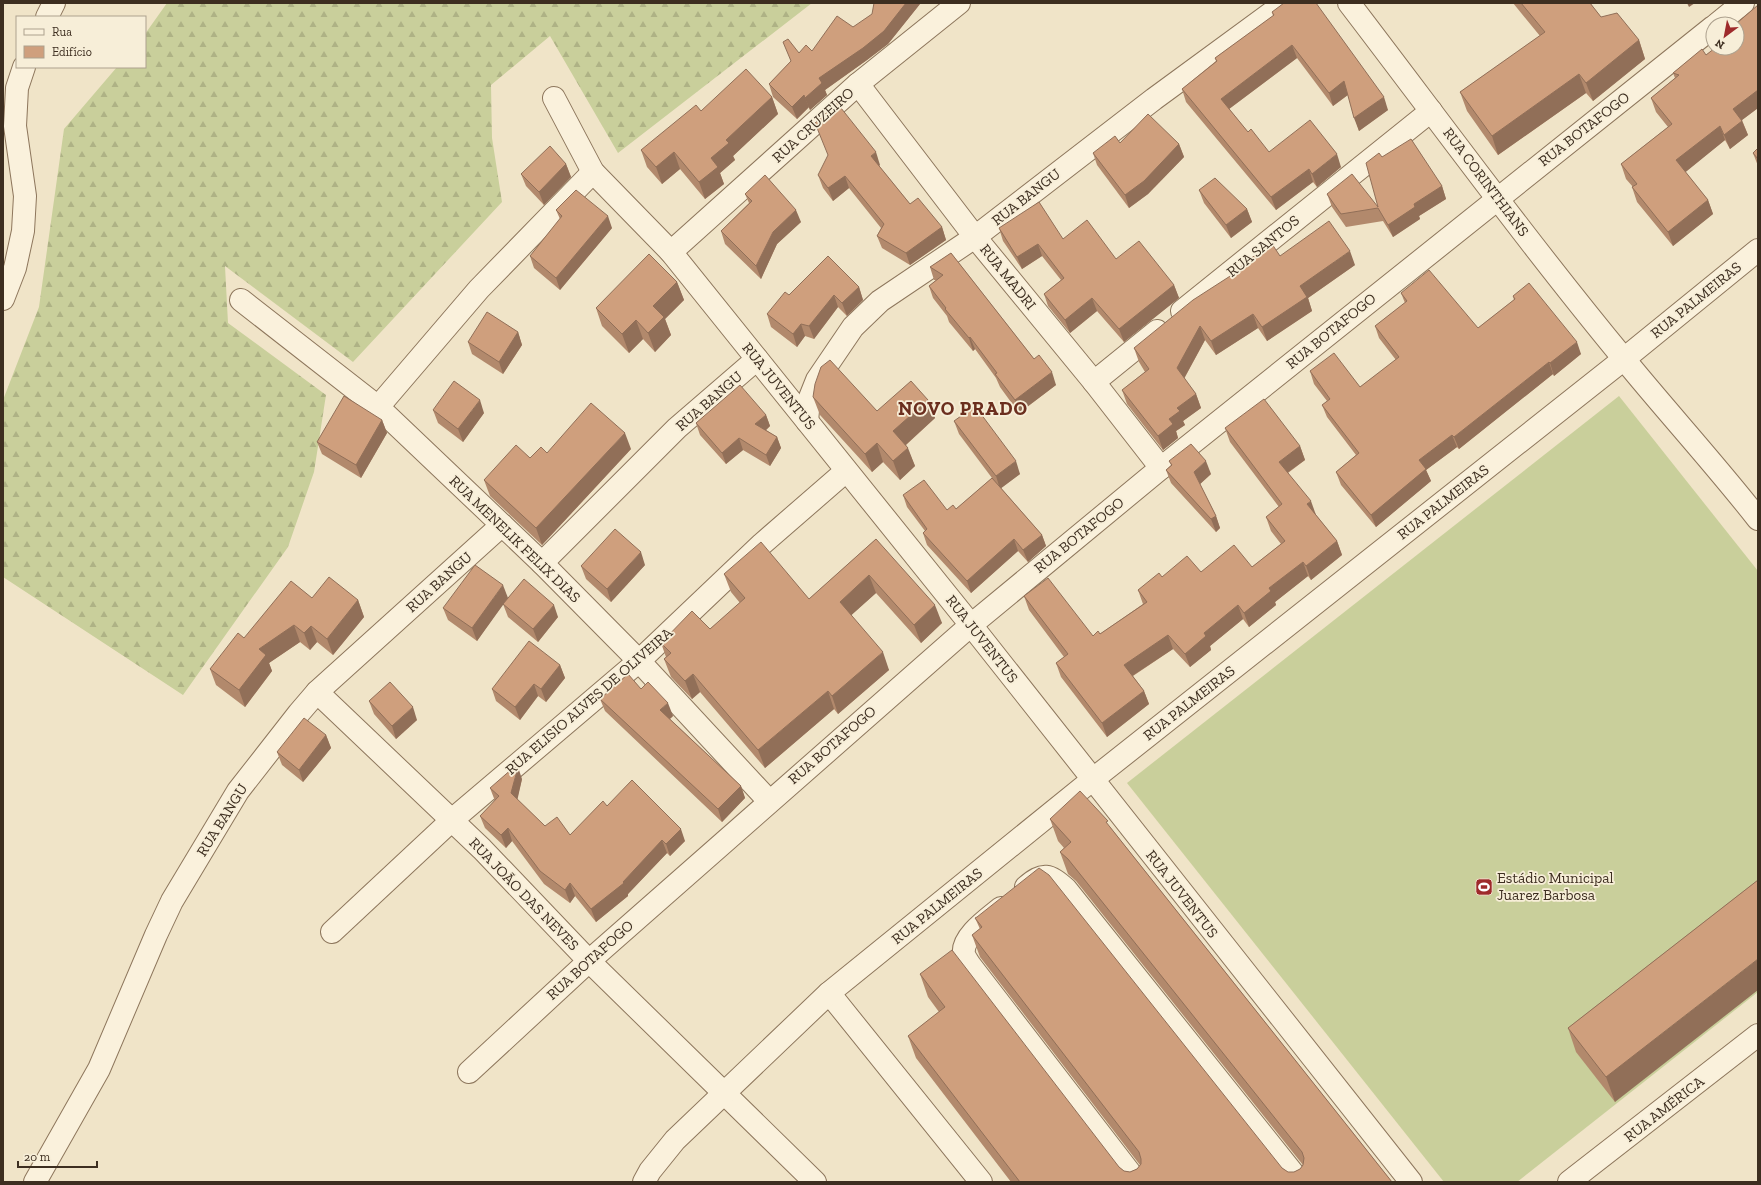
<svg xmlns="http://www.w3.org/2000/svg" width="1761" height="1185" font-family="'Zilla Slab',serif">
  <style>
    .forest { fill: url(#forest-firs) }
    .pitch { fill: #c9cf9b }
    .lines { fill: none; stroke-linecap: round; stroke-linejoin: round }
    .street-casing { stroke: #8d765c; stroke-width: 24 }
    .street { stroke: #faf1dc; stroke-width: 22 }
    .wall { fill: #b2896c }
    .shaded-wall { fill: #916f58 }
    .building { fill: #cf9f7d; stroke: #916f58 }
    .labels { text-anchor: middle; dominant-baseline: central; stroke-width: 3.5; stroke-linejoin: round; paint-order: stroke }
    .street-label { font-size: 15px; fill: #3d2e20; stroke: #f7eed8 }
    .poi-label { font-size: 15px; fill: #3d2e20; stroke: #f7eed8; text-anchor: start }
    .district-label { font-size: 19px; font-weight: bold; letter-spacing: 1px; fill: #6b2e1e; stroke: #f7eed8 }
  </style>
  <defs>
    <pattern id="forest-firs" width="22" height="20" patternUnits="userSpaceOnUse"><rect width="22" height="20" fill="#c9cf9b"/><path d="M5 1l3.5 6h-7zM16 11l3.5 6h-7z" fill="#aeb285"/></pattern>
  </defs>
  <rect width="100%" height="100%" fill="#f0e4c8"/>
  <!-- forest -->
  <polygon class="forest" points="167,3 812,3 618,153 550,36 491,85 492,138 502,202 353,362 225,266 228,323 326,395 314,472 288,547 183,695 3,577 3,400 39,307 64,129 117,67 145,67 145,34"/>
  <!-- pitch -->
  <polygon class="pitch" points="1619,396 1758,571 1758,992 1517,1182 1444,1182 1127,783"/>
  <g class="lines">
    <defs>
      <g id="street">
        <path d="M1349 3C1440 122 1529 244 1624 359 1668 413 1715 464 1758 519"/>
        <polyline points="47,17 54,3"/>
        <polyline points="1717,24 1743,3"/>
        <polyline points="858,84 975,237 1094,382 1161,468"/>
        <polyline points="554,98 593,172 671,252 971,625 1411,1182"/>
        <polyline points="671,252 858,84 959,3"/>
        <polyline points="3,299 15,268 23,231 25,196 15,126 17,88 24,67"/>
        <polyline points="241,300 378,407 542,563 639,661 769,801"/>
        <polyline points="1182,311 1431,111"/>
        <polyline points="1094,382 1157,331"/>
        <polyline points="378,407 479,289 593,172"/>
        <polyline points="807,421 809,400 817,380 853,327 880,301 975,237 1154,99 1285,3"/>
        <polyline points="542,563 677,428 757,359"/>
        <polyline points="317,692 482,849 589,961 815,1182"/>
        <path d="M1026 887C1043 872 1049 874 1066 889L1300 1182"/>
        <path d="M1001 908C989 918 961 937 964 954 965 958 968 962 970 965L1137 1182"/>
        <polyline points="332,932 452,820 639,661 762,544 846,471"/>
        <polyline points="829,993 981,1182"/>
        <polyline points="469,1072 589,961 971,625 1161,468 1713,27"/>
        <polyline points="35,1182 99,1069 156,935 172,901 238,791 299,713 317,692 502,525"/>
        <polyline points="644,1182 650,1171 675,1140 829,993 1092,780 1624,359 1758,250"/>
        <polyline points="1569,1182 1758,1035"/>
      </g>
    </defs>
    <!-- street casing -->
    <use href="#street" class="street-casing"/>
    <!-- street -->
    <use href="#street" class="street"/>
  </g>
  <!-- wall -->
  <g class="wall">
    <polygon points="1513,3 1590,3 1601,17 1639,40 1645,59 1593,101 1586,93 1498,155 1467,111 1460,92 1540,36"/>
    <polygon points="920,4 888,44 867,60 825,90 827,95 810,110 809,107 797,119 773,97 769,84 799,53 812,51 853,27"/>
    <polygon points="1758,5 1758,108 1742,120 1748,135 1730,149 1725,140 1685,172 1708,200 1713,214 1673,246 1637,202 1632,187 1633,187 1626,179 1621,164 1668,127 1656,112 1651,98 1675,78 1673,73 1706,55 1739,30 1737,23"/>
    <polygon points="1272,12 1388,110 1359,131 1348,95 1333,106 1297,58 1229,109 1248,132 1269,152 1341,167 1317,187 1313,182 1276,210 1186,102 1182,89 1216,61 1215,58 1273,16"/>
    <polygon points="772,97 778,114 733,156 735,160 720,173 724,184 705,199 680,169 662,184 647,167 641,150 701,111"/>
    <polygon points="1120,143 1179,144 1184,157 1148,194 1129,208 1097,165 1093,153"/>
    <polygon points="1758,148 1758,166 1753,153"/>
    <polygon points="1382,157 1442,186 1446,199 1419,216 1420,219 1393,237 1383,221 1346,227 1332,207 1327,194 1378,207"/>
    <polygon points="566,164 571,177 544,205 526,186 521,174"/>
    <polygon points="880,165 879,166 910,204 942,227 946,240 910,265 882,248 877,236 881,228 849,188 833,201 823,188 818,175"/>
    <polygon points="1199,190 1247,209 1252,222 1231,238 1204,203"/>
    <polygon points="745,194 801,222 777,244 761,279 725,244 721,231 749,203"/>
    <polygon points="556,210 612,228 560,290 534,268 530,256 560,219"/>
    <polygon points="999,228 1063,239 1116,259 1174,285 1179,298 1124,342 1097,311 1070,333 1048,306 1044,294 1061,280 1042,256 1022,269 1003,241"/>
    <polygon points="951,253 1034,359 1056,385 1019,413 1000,387 996,378 975,349 973,351 949,322 947,316 933,298 929,286 936,280 934,280 930,267"/>
    <polygon points="1280,256 1355,265 1308,298 1312,311 1267,341 1258,328 1216,355 1205,340 1184,379 1196,394 1201,408 1183,421 1185,425 1176,431 1178,438 1163,450 1127,404 1122,390 1145,372 1139,362 1134,348"/>
    <polygon points="677,282 684,300 665,319 671,335 655,352 643,339 629,353 602,326 596,308"/>
    <polygon points="859,287 863,300 847,316 838,307 814,339 805,336 797,347 771,327 767,314 789,295"/>
    <polygon points="1401,293 1478,328 1514,300 1513,296 1581,354 1554,376 1553,374 1459,449 1457,447 1426,470 1431,481 1376,527 1341,485 1336,472 1356,455 1327,417 1322,405 1327,401 1314,384 1310,371 1360,387 1396,360 1379,338 1375,326 1405,303"/>
    <polygon points="518,332 522,345 503,374 472,354 468,342"/>
    <polygon points="813,397 877,411 928,400 935,418 906,445 915,466 900,480 883,462 872,472 820,415"/>
    <polygon points="433,410 484,413 463,442 438,423"/>
    <polygon points="766,415 770,426 766,430 777,437 781,448 770,466 743,450 726,464 700,435 696,423"/>
    <polygon points="382,420 387,433 361,478 322,454 317,442"/>
    <polygon points="954,421 1020,474 1001,488 1042,535 1046,546 1028,562 1018,551 971,593 927,545 923,533 925,531 907,507 903,495 947,510 956,509 992,478 959,434"/>
    <polygon points="1225,428 1300,446 1305,460 1288,473 1316,515 1337,541 1342,555 1311,580 1308,576 1275,602 1276,605 1249,627 1243,619 1210,646 1211,650 1190,667 1173,649 1133,676 1144,691 1149,704 1107,737 1061,677 1056,663 1064,657 1029,610 1024,596 1093,636 1100,634 1143,604 1138,590 1162,577 1201,572 1252,567 1281,544 1271,531 1266,517 1279,507 1230,442"/>
    <polygon points="631,449 542,545 490,496 484,480 530,458 547,453"/>
    <polygon points="1169,461 1211,474 1200,484 1216,516 1220,528 1216,532 1171,483 1166,470 1171,465"/>
    <polygon points="876,539 942,623 921,643 876,593 851,615 889,670 838,714 834,709 765,768 700,692 692,699 671,677 664,659 666,657 661,643 710,629 740,603 731,592 724,574 809,599"/>
    <polygon points="645,565 611,602 586,579 581,566"/>
    <polygon points="312,598 358,600 364,617 333,655 317,642 310,650 300,642 269,663 272,671 245,707 216,685 210,669 244,638"/>
    <polygon points="508,598 558,617 538,642 508,617 503,604 477,641 448,620 443,608"/>
    <polygon points="560,665 565,678 546,702 538,696 520,720 496,701 492,689"/>
    <polygon points="641,689 673,716 670,719 741,786 745,798 722,822 605,711 600,699"/>
    <polygon points="369,701 417,720 396,739 374,714"/>
    <polygon points="326,735 331,748 303,782 282,765 277,752"/>
    <polygon points="522,779 517,799 545,826 570,835 607,806 685,841 670,856 667,853 628,894 628,896 596,922 575,896 570,903 544,884 512,841 506,848 485,828 480,816 495,801 490,788"/>
    <polygon points="1050,819 1110,827 1392,1182 1011,1182 916,1058 908,1036 939,1012 928,997 920,974 1119,1167 1124,1171 1130,1172 1137,1169 1140,1165 980,957 972,935 980,929 975,918 1282,1168 1288,1172 1294,1172 1300,1169 1303,1165 1076,881 1068,874 1060,852 1064,848 1058,841"/>
    <polygon points="1758,880 1615,1102 1576,1052 1568,1028"/>
  </g>
  <!-- shaded-wall -->
  <g class="shaded-wall">
    <polygon points="906,3 920,3 920,4 888,44 867,60 825,90 827,95 810,110 805,98 819,78"/>
    <polygon points="1687,3 1695,3 1689,7"/>
    <polygon points="1639,40 1645,59 1593,101 1586,83"/>
    <polygon points="1292,45 1297,58 1225,112 1221,99"/>
    <polygon points="1579,74 1586,93 1498,155 1492,136"/>
    <polygon points="1344,81 1349,94 1333,106 1329,93"/>
    <polygon points="1758,90 1758,108 1738,123 1733,109"/>
    <polygon points="804,95 809,107 797,119 792,107"/>
    <polygon points="772,97 778,114 733,156 735,160 720,173 724,184 705,199 699,182 711,158 726,140"/>
    <polygon points="1384,97 1388,110 1359,131 1354,118"/>
    <polygon points="1742,121 1748,135 1730,149 1724,135"/>
    <polygon points="1720,126 1725,140 1682,175 1676,160"/>
    <polygon points="1179,144 1184,157 1148,194 1129,208 1125,195"/>
    <polygon points="674,152 680,169 662,184 656,167"/>
    <polygon points="876,152 880,165 876,168 871,156"/>
    <polygon points="1337,154 1341,167 1317,187 1312,174"/>
    <polygon points="566,164 571,177 544,205 539,192"/>
    <polygon points="1309,169 1313,182 1276,210 1271,197"/>
    <polygon points="845,176 849,188 833,201 828,188"/>
    <polygon points="1442,186 1446,199 1419,216 1420,219 1393,237 1388,225 1414,204"/>
    <polygon points="1708,200 1713,214 1673,246 1668,232"/>
    <polygon points="1247,209 1252,222 1231,238 1226,225"/>
    <polygon points="796,210 801,222 777,244 761,279 756,266 773,232"/>
    <polygon points="608,216 612,228 560,290 556,278"/>
    <polygon points="942,227 946,240 910,265 906,253"/>
    <polygon points="1038,244 1042,256 1022,269 1017,257"/>
    <polygon points="1350,251 1355,265 1308,298 1312,311 1267,341 1262,327 1300,286"/>
    <polygon points="677,282 684,300 665,319 671,335 655,352 648,333 653,306"/>
    <polygon points="1174,285 1179,298 1124,342 1119,329"/>
    <polygon points="859,287 863,300 847,316 842,303"/>
    <polygon points="834,295 838,307 814,339 809,326"/>
    <polygon points="1092,298 1097,311 1070,333 1065,320"/>
    <polygon points="1253,314 1258,328 1216,355 1211,341"/>
    <polygon points="636,320 643,339 629,353 622,334"/>
    <polygon points="801,324 805,336 797,347 793,334"/>
    <polygon points="1200,326 1205,340 1182,382 1177,368"/>
    <polygon points="518,332 522,345 503,374 499,362"/>
    <polygon points="970,337 975,349 973,351 969,338"/>
    <polygon points="1577,342 1581,354 1554,376 1550,363"/>
    <polygon points="1549,362 1553,374 1459,449 1454,437"/>
    <polygon points="1052,372 1056,385 1019,413 1015,400"/>
    <polygon points="1196,394 1201,408 1183,421 1185,425 1176,431 1178,438 1163,450 1158,436 1169,419 1177,408"/>
    <polygon points="480,400 484,413 463,442 458,429"/>
    <polygon points="928,400 935,418 900,450 893,431"/>
    <polygon points="766,415 770,426 760,436 755,424"/>
    <polygon points="382,420 387,433 361,478 356,465"/>
    <polygon points="625,433 631,449 542,545 536,528"/>
    <polygon points="1452,435 1457,447 1426,470 1431,481 1376,527 1371,515 1419,460"/>
    <polygon points="777,437 781,448 770,466 766,455"/>
    <polygon points="739,438 743,450 726,464 722,453"/>
    <polygon points="877,443 883,462 872,472 865,454"/>
    <polygon points="1300,446 1305,460 1284,475 1279,462"/>
    <polygon points="908,448 915,466 900,480 893,461"/>
    <polygon points="1016,461 1020,474 1000,489 996,476"/>
    <polygon points="1206,461 1211,474 1199,485 1194,472"/>
    <polygon points="1311,501 1316,515 1312,518 1307,504"/>
    <polygon points="1216,516 1220,528 1216,532 1211,519"/>
    <polygon points="1042,535 1046,546 1028,562 1023,550"/>
    <polygon points="1014,539 1018,551 971,593 967,581"/>
    <polygon points="1337,541 1342,555 1311,580 1306,566"/>
    <polygon points="641,552 645,565 611,602 607,589"/>
    <polygon points="1303,562 1308,576 1275,602 1276,605 1249,627 1244,613 1269,588"/>
    <polygon points="869,575 876,593 846,620 840,602"/>
    <polygon points="503,585 508,598 477,641 472,628"/>
    <polygon points="358,600 364,617 333,655 327,639"/>
    <polygon points="554,605 558,617 538,642 533,629"/>
    <polygon points="935,605 942,623 921,643 914,625"/>
    <polygon points="1238,605 1243,619 1210,646 1211,650 1190,667 1185,654 1204,633"/>
    <polygon points="294,625 300,642 269,663 272,671 245,707 239,690 259,649"/>
    <polygon points="311,626 317,642 310,650 304,633"/>
    <polygon points="1168,635 1173,649 1129,678 1124,665"/>
    <polygon points="883,652 889,670 838,714 832,696"/>
    <polygon points="560,665 565,678 546,702 541,689"/>
    <polygon points="693,674 700,692 692,699 685,681"/>
    <polygon points="534,684 538,696 520,720 515,707"/>
    <polygon points="828,691 834,709 765,768 758,750"/>
    <polygon points="1144,691 1149,704 1107,737 1102,723"/>
    <polygon points="668,703 673,716 665,723 660,710"/>
    <polygon points="413,707 417,720 396,739 392,726"/>
    <polygon points="326,735 331,748 303,782 299,770"/>
    <polygon points="518,767 522,779 516,806 511,793"/>
    <polygon points="741,786 745,798 722,822 718,809"/>
    <polygon points="508,828 512,841 506,848 501,835"/>
    <polygon points="681,829 685,841 670,856 666,844"/>
    <polygon points="662,840 667,853 628,894 628,896 596,922 591,909 623,882"/>
    <polygon points="570,883 575,896 570,903 565,890"/>
    <polygon points="1758,959 1758,990 1615,1102 1606,1077"/>
  </g>
  <!-- building -->
  <g class="building">
    <polygon points="874,3 906,3 884,31 863,48 819,78 822,83 805,98 804,95 792,107 769,84 791,61 783,42 788,39 799,53 806,45 812,51 837,16 853,27 872,14"/>
    <polygon points="1284,3 1316,3 1384,97 1354,118 1344,81 1329,93 1292,45 1221,99 1248,132 1251,129 1269,152 1310,120 1337,154 1312,174 1309,169 1271,197 1182,89 1217,61 1215,58 1274,15 1272,12"/>
    <polygon points="1521,3 1590,3 1601,17 1617,13 1639,40 1586,83 1579,74 1492,136 1460,92 1545,32"/>
    <polygon points="1758,5 1758,90 1733,109 1742,121 1724,135 1720,126 1676,160 1708,200 1668,232 1632,187 1637,184 1621,164 1672,124 1651,98 1679,75 1673,73 1702,49 1706,55 1715,48 1737,48 1737,31 1741,28 1737,23"/>
    <polygon points="746,69 772,97 726,140 729,143 711,158 718,167 699,182 674,152 656,167 641,150 696,105 701,111"/>
    <polygon points="837,103 876,152 871,156 910,204 918,198 942,227 906,253 877,236 884,224 845,176 828,188 818,175 828,155 815,123"/>
    <polygon points="1148,114 1179,144 1144,181 1125,195 1093,153 1115,136 1120,143"/>
    <polygon points="1411,139 1442,186 1414,204 1415,207 1388,225 1378,208 1341,214 1327,194 1352,174 1378,207 1366,163 1379,153 1382,157"/>
    <polygon points="550,146 566,164 539,192 521,174"/>
    <polygon points="1758,148 1758,159 1753,153"/>
    <polygon points="765,175 796,210 773,232 756,266 721,231 752,201 745,194"/>
    <polygon points="1215,178 1247,209 1226,225 1199,190"/>
    <polygon points="576,190 608,216 556,278 530,256 562,216 556,210"/>
    <polygon points="1039,202 1063,239 1087,220 1116,259 1139,241 1174,285 1119,329 1092,298 1065,320 1044,294 1064,278 1038,244 1017,257 999,228"/>
    <polygon points="1329,221 1350,251 1300,286 1307,297 1262,327 1253,314 1211,341 1200,326 1177,368 1196,394 1177,408 1180,411 1169,419 1173,424 1158,436 1122,390 1149,369 1134,348 1193,300 1238,271 1244,263 1272,244 1280,256"/>
    <polygon points="951,253 1034,359 1039,355 1052,372 1015,400 995,374 997,373 970,337 969,338 945,309 946,308 929,286 943,275 930,267"/>
    <polygon points="649,254 677,282 653,306 664,317 648,333 636,320 622,334 596,308"/>
    <polygon points="828,256 859,287 842,303 834,295 809,326 801,324 793,334 767,314 785,292 789,295"/>
    <polygon points="1429,270 1478,328 1515,299 1513,296 1529,283 1577,342 1550,363 1549,362 1454,437 1452,435 1419,460 1426,469 1371,515 1336,472 1359,453 1322,405 1330,399 1310,371 1334,353 1360,387 1399,357 1375,326 1407,301 1401,293"/>
    <polygon points="487,312 518,332 499,362 468,342"/>
    <polygon points="830,360 877,411 911,381 928,400 893,431 908,448 893,461 877,443 865,454 813,397 815,384 821,367"/>
    <polygon points="454,381 480,400 458,429 433,410"/>
    <polygon points="740,385 766,415 755,424 777,437 766,455 739,438 722,453 696,423"/>
    <polygon points="344,396 382,420 356,465 317,442"/>
    <polygon points="1264,399 1300,446 1279,462 1311,501 1307,504 1337,541 1306,566 1303,562 1269,588 1271,591 1244,613 1238,605 1204,633 1206,636 1185,654 1168,635 1124,665 1144,691 1102,723 1056,663 1068,654 1024,596 1048,578 1093,636 1098,631 1100,634 1147,602 1138,590 1159,573 1162,577 1187,556 1201,572 1234,545 1252,567 1285,541 1266,517 1282,504 1225,428"/>
    <polygon points="591,403 625,433 536,528 484,480 516,445 530,458 541,447 547,453"/>
    <polygon points="975,406 1016,461 996,476 954,421"/>
    <polygon points="1191,444 1206,461 1194,472 1216,516 1211,519 1166,470 1172,465 1169,461"/>
    <polygon points="992,478 1042,535 1023,550 1014,539 967,581 923,533 927,529 903,495 924,480 947,510 953,505 956,509"/>
    <polygon points="615,529 641,552 607,589 581,566"/>
    <polygon points="876,539 935,605 914,625 869,575 840,602 883,652 832,696 828,691 758,750 693,674 685,681 664,659 671,653 661,643 692,611 710,629 745,598 724,574 761,542 809,599"/>
    <polygon points="475,565 503,585 472,628 443,608"/>
    <polygon points="329,577 358,600 327,639 311,626 304,633 294,625 259,649 266,655 239,690 210,669 238,633 244,638 291,581 312,598"/>
    <polygon points="524,579 554,605 533,629 503,604"/>
    <polygon points="529,641 560,665 541,689 534,684 515,707 492,689"/>
    <polygon points="628,674 641,689 648,682 668,703 660,710 741,786 718,809 600,699"/>
    <polygon points="390,682 413,707 392,726 369,701"/>
    <polygon points="304,718 326,735 299,770 277,752"/>
    <polygon points="518,767 511,793 545,826 557,817 570,835 603,801 607,806 632,780 681,829 666,844 662,840 623,882 624,883 591,909 570,883 565,890 540,871 508,828 501,835 480,816 499,796 490,788 513,768"/>
    <polygon points="1080,791 1108,821 1106,822 1392,1182 1020,1182 908,1036 945,1007 920,974 952,950 1119,1167 1124,1171 1130,1172 1137,1169 1141,1164 1141,1159 1139,1152 972,935 982,927 975,918 977,917 1039,868 1049,875 1282,1168 1288,1172 1294,1172 1300,1169 1303,1165 1304,1158 1302,1152 1068,859 1060,852 1071,842 1050,819"/>
    <polygon points="1758,880 1758,959 1606,1077 1568,1028"/>
  </g>
  <!-- icons -->
  <defs>
    <symbol id="stadium-square" viewBox="-11 -11 22 22"><rect x="-9" y="-9" width="18" height="18" rx="4" fill="#9e2a2b" stroke="#f7eed8"/><path d="M0-5a6.5 5 0 1 0 0 10a6.5 5 0 1 0 0-10ZM-3.5-1.8h7v3.6h-7Z" fill="#fff"/></symbol>
  </defs>
  <g fill-rule="evenodd">
    <use href="#stadium-square" x="1474" y="877" width="20" height="20"/>
  </g>
  <g class="labels">
    <!-- street labels -->
    <g class="street-label">
      <text transform="translate(813 125) rotate(-42)">RUA CRUZEIRO</text>
      <text transform="translate(1584 129) rotate(-38)">RUA BOTAFOGO</text>
      <text transform="translate(1486 182) rotate(53)">RUA CORINTHIANS</text>
      <text transform="translate(1026 197) rotate(-38)">RUA BANGU</text>
      <text transform="translate(1263 246) rotate(-39)">RUA SANTOS</text>
      <text transform="translate(1008 277) rotate(51)">RUA MADRI</text>
      <text transform="translate(1696 300) rotate(-39)">RUA PALMEIRAS</text>
      <text transform="translate(1331 331) rotate(-39)">RUA BOTAFOGO</text>
      <text transform="translate(779 386) rotate(51)">RUA JUVENTUS</text>
      <text transform="translate(709 401) rotate(-41)">RUA BANGU</text>
      <text transform="translate(1443 502) rotate(-38)">RUA PALMEIRAS</text>
      <text transform="translate(1079 535) rotate(-39)">RUA BOTAFOGO</text>
      <text transform="translate(515 539) rotate(44)">RUA MENELIK FELIX DIAS</text>
      <text transform="translate(439 582) rotate(-42)">RUA BANGU</text>
      <text transform="translate(982 639) rotate(52)">RUA JUVENTUS</text>
      <text transform="translate(589 701) rotate(-41)">RUA ELISIO ALVES DE OLIVEIRA</text>
      <text transform="translate(1189 703) rotate(-38)">RUA PALMEIRAS</text>
      <text transform="translate(832 745) rotate(-41)">RUA BOTAFOGO</text>
      <text transform="translate(222 820) rotate(-58)">RUA BANGU</text>
      <text transform="translate(524 894) rotate(46)">RUA JOÃO DAS NEVES</text>
      <text transform="translate(1182 894) rotate(52)">RUA JUVENTUS</text>
      <text transform="translate(937 906) rotate(-39)">RUA PALMEIRAS</text>
      <text transform="translate(590 960) rotate(-42)">RUA BOTAFOGO</text>
      <text transform="translate(1664 1109) rotate(-38)">RUA AMÉRICA</text>
    </g>
    <!-- poi labels -->
    <g class="poi-label">
      <text x="1497" y="878">Estádio Municipal<tspan x="1497" dy="17">Juarez Barbosa</tspan></text>
    </g>
    <!-- district labels -->
    <g class="district-label">
      <text x="963" y="408">NOVO PRADO</text>
    </g>
  </g>
  <!-- border -->
  <rect width="1761" height="1185" fill="none" stroke="#3d2e20" stroke-width="8"/>
  <!-- legend -->
  <rect x="16" y="16" width="130" height="52" fill="#f7eed8" stroke="#ada18e"/>
  <rect x="24" y="29" width="20" height="6" fill="#faf1dc" stroke="#ada18e"/>
  <text x="52" y="36" font-size="12" fill="#3d2e20">Rua</text>
  <rect x="24" y="46" width="20" height="12" fill="#cf9f7d" stroke="#ada18e"/>
  <text x="52" y="56" font-size="12" fill="#3d2e20">Edifício</text>
  <!-- north arrow -->
  <g transform="translate(1725 36) rotate(212)"><circle r="19" fill="#f7eed8" stroke="#ada18e"/>
  <path d="M0-3L7 15L0 10L-7 15Z" fill="#9e2a2b"/>
  <text y="-6" font-size="11" font-weight="bold" text-anchor="middle" fill="#3d2e20">N</text>
  </g>
  <!-- scale -->
  <path d="M18 1161v6h79v-6" fill="none" stroke="#3d2e20" stroke-width="2"/>
  <text x="24" y="1161" font-size="12" fill="#3d2e20" stroke="#f7eed8" stroke-width="3" paint-order="stroke">20 m</text>
</svg>
